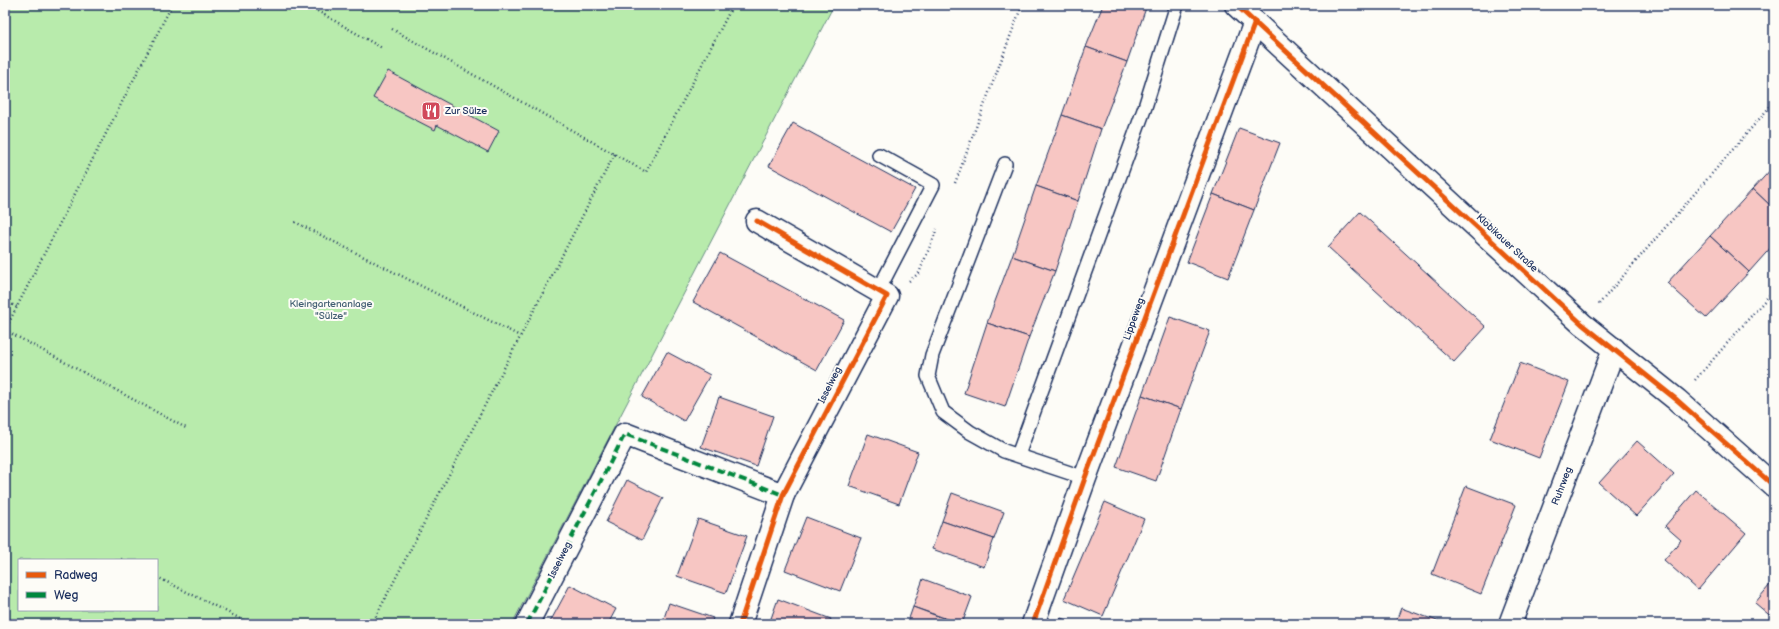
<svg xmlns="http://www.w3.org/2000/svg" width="1779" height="629" font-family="'Balsamiq Sans',sans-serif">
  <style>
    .green { fill: #b8ebac; stroke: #6a8d85; fill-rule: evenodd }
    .building { fill: #f7c6c3; stroke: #1b2f5e }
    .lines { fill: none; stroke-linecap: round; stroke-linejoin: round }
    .lane-casing { stroke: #1b2f5e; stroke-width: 16 }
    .street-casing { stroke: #1b2f5e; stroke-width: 25 }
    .path { stroke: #1b2f5e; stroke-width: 2.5; stroke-dasharray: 1 3; stroke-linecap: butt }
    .lane { stroke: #fdfcf7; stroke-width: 13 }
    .street { stroke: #fdfcf7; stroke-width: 22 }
    .quiet { stroke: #00873e; stroke-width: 4; stroke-dasharray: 8 4; stroke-linecap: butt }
    .cycleway-casing { stroke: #fdfcf7; stroke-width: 8 }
    .cycleway { stroke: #e8590c; stroke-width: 5 }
    .labels { text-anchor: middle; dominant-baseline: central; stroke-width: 4; stroke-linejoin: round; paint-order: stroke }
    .poi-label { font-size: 10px; fill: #1b2f5e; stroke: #fdfcf7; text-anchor: start }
    .street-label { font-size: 10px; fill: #1b2f5e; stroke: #fdfcf7 }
    .park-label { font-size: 10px; fill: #425e72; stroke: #fdfcf7 }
  </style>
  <rect width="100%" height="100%" fill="#fdfcf7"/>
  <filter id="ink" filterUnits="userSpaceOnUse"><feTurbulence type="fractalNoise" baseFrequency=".025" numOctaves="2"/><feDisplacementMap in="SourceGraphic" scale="8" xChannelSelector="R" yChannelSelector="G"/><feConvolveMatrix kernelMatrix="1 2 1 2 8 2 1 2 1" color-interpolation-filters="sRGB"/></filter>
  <g filter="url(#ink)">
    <!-- green -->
    <path class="green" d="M5 5H834L512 624H5ZM19 560H157V610H19Z"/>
    <!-- building -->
    <g class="building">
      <polygon points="1103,5 1147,5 1127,62 1086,47"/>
      <polygon points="1086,47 1127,62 1101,129 1062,115"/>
      <polygon points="388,71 499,131 488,152 437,125 435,130 373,98"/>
      <polygon points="1062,115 1101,129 1078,201 1036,186"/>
      <polygon points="793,123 915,189 891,232 769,166"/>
      <polygon points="1239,128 1280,143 1254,210 1213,194"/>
      <polygon points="1774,166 1774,209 1753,189"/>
      <polygon points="1036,186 1078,201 1055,271 1012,256"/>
      <polygon points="1753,189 1774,209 1774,244 1749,272 1710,236"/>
      <polygon points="1213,194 1254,210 1228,278 1187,262"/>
      <polygon points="1360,212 1486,327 1454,362 1328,247"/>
      <polygon points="1710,236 1749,272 1706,318 1667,283"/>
      <polygon points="720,253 844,320 817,370 693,302"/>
      <polygon points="1012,256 1055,271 1029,337 987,323"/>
      <polygon points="1170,317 1210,331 1181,409 1142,395"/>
      <polygon points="987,323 1029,337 1005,407 964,393"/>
      <polygon points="667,352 710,375 684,421 642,397"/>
      <polygon points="1520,363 1569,382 1539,458 1490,439"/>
      <polygon points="1142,395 1181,409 1156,481 1116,467"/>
      <polygon points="719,397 773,416 756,466 701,447"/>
      <polygon points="868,434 918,452 899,504 849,486"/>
      <polygon points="1637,441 1674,474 1636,516 1599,483"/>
      <polygon points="627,480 663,498 642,540 606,522"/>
      <polygon points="1466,486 1516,505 1481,594 1432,574"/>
      <polygon points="1696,490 1746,533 1698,590 1664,560 1681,540 1665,526"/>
      <polygon points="952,493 1004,512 994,539 942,521"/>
      <polygon points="1105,502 1144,519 1103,616 1064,599"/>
      <polygon points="806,517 861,538 840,591 785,570"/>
      <polygon points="698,519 747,536 726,593 677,576"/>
      <polygon points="942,521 994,539 984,567 932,549"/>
      <polygon points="923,579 972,597 962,624 913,607"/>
      <polygon points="1774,580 1774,619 1755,603"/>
      <polygon points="570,585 616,609 608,624 549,624"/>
      <polygon points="778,599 831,619 829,624 769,624"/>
      <polygon points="669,603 713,618 711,624 662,624"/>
      <polygon points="913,607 959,624 907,624"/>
      <polygon points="1401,608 1446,624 1395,624"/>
      <polygon points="1061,618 1077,624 1058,624"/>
    </g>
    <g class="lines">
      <defs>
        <g id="lane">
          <polyline points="1005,164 932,355 928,376 943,412 970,432 1004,451 1085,478"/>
          <polyline points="878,291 933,185 879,155"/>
          <polyline points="1018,455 1145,107 1177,5"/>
        </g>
        <g id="street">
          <polyline points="1236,5 1582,324 1677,400 1774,486"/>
          <polyline points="527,624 625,434 783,495"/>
          <polyline points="740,624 783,495 887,296 757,221"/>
          <polyline points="1033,624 1085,478 1255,22"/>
          <polyline points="1510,624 1614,349"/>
        </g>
      </defs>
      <!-- lane casing -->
      <use href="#lane" class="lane-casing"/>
      <!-- street casing -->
      <use href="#street" class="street-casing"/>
      <!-- path -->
      <g class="path">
        <polyline points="307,5 382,48"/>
        <polyline points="392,29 646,172 733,5"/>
        <polyline points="955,183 1022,5"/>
        <polyline points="295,222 520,336"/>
        <polyline points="909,281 919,273 937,229"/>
        <polyline points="5,301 17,307"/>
        <polyline points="1599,304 1774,102"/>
        <polyline points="5,330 172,5"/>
        <polyline points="5,330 186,428"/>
        <polyline points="1695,380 1774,290"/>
        <polyline points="121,559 124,560"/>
        <polyline points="157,577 251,624"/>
        <polyline points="372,624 615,153"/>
      </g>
      <!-- lane -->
      <use href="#lane" class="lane"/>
      <!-- street -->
      <use href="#street" class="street"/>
      <!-- quiet -->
      <polyline class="quiet" points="527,624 625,434 783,495"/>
      <defs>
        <g id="cycleway">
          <polyline points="1236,5 1582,324 1677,400 1774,486"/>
          <polyline points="740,624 783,495 887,296 757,221"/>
          <polyline points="1033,624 1085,478 1255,22"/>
        </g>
      </defs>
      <!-- cycleway casing -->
      <use href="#cycleway" class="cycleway-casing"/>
      <!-- cycleway -->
      <use href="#cycleway" class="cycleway"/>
    </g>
  </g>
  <!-- icons -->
  <defs>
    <symbol id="restaurant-square" viewBox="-11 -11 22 22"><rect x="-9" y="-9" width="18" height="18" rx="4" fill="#d1495b" stroke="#fdfcf7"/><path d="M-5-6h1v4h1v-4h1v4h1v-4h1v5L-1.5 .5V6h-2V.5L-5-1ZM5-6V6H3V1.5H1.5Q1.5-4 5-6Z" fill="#fff"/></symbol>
  </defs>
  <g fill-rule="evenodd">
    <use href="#restaurant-square" x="420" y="100" width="22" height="22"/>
  </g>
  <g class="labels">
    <!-- poi labels -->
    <g class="poi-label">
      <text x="445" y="111">Zur Sülze</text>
    </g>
    <!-- street labels -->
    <g class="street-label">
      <text transform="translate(1507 243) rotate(43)">Klobikauer Straße</text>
      <text transform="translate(1134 319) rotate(-70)">Lippeweg</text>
      <text transform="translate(830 385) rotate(-63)">Isselweg</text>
      <text transform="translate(1562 486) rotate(-69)">Ruhrweg</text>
      <text transform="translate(560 560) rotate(-63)">Isselweg</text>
    </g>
    <!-- park labels -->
    <g class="park-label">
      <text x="331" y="304">Kleingartenanlage<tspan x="331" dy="12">"Sülze"</tspan></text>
    </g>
  </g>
  <!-- margin -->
  <rect width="1779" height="629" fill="none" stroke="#fdfcf7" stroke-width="20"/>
  <rect x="10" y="10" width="1759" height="609" fill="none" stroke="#1b2f5e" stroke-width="1.5" filter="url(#ink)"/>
  <!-- legend -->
  <rect x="18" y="559" width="140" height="52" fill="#fdfcf7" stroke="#a3aaba"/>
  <rect x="26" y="572" width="20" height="6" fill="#e8590c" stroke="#a3aaba"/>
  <text x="54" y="579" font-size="12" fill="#1b2f5e">Radweg</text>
  <rect x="26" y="592" width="20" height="6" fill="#00873e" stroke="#a3aaba"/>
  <text x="54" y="599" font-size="12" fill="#1b2f5e">Weg</text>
</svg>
